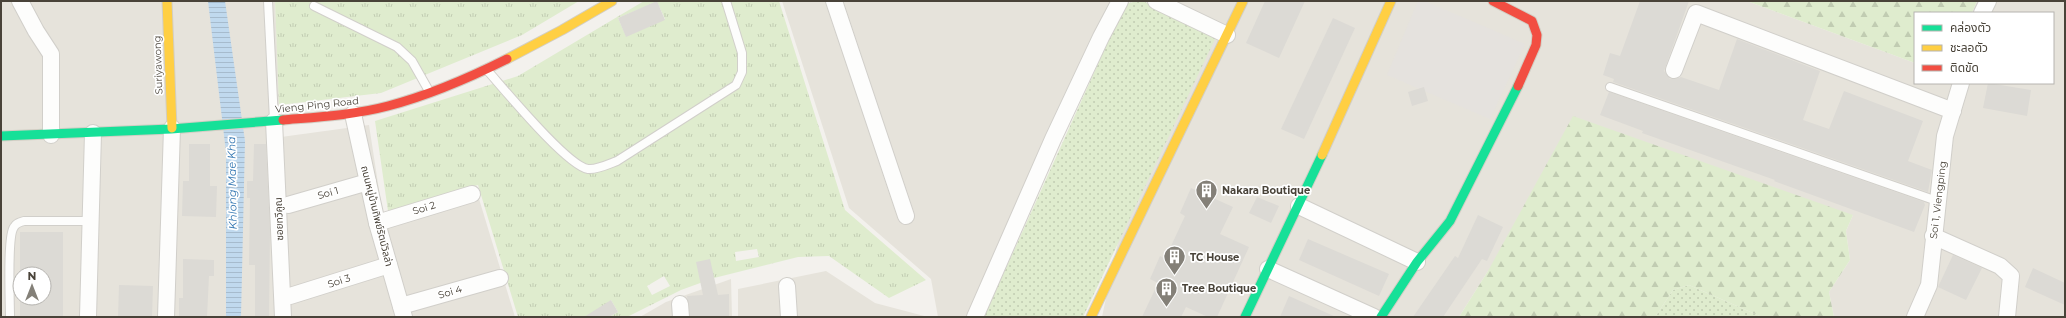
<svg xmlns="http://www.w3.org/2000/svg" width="2066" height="318" font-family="Montserrat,'Noto Sans Thai',sans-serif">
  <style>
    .residential { fill: #e6e3db; fill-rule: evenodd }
    .grass { fill: url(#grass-dots) }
    .forest { fill: url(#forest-firs) }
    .park { fill: url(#park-tufts); fill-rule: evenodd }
    .parking { fill: #e5e2de }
    .water { fill: url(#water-rules) }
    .building { fill: #dcdad5; fill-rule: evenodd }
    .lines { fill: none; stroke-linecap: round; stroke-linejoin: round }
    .lane-casing { stroke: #d1cfca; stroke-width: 10 }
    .street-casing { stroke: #d1cfca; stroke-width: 18 }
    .fast-casing { stroke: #d2cec4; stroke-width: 11 }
    .slow-casing { stroke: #d2cec4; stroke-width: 11 }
    .jam-casing { stroke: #d2cec4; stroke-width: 11 }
    .lane { stroke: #fdfdfc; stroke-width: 8 }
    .street { stroke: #fdfdfc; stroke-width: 16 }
    .fast { stroke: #16e098; stroke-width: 9 }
    .slow { stroke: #ffcf43; stroke-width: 9 }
    .jam { stroke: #f24e42; stroke-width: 9 }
    .labels { text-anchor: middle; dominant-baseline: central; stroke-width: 3.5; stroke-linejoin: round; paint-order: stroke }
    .street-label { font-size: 10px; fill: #494339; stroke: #fff }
    .poi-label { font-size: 10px; font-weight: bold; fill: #494339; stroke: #fff; text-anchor: start }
    .water-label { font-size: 11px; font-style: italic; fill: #3477b2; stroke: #fff }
  </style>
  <defs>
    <pattern id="grass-dots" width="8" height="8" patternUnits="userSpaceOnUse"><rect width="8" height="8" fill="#dfecce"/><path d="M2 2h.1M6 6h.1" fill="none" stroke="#c1ccb2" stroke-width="1.8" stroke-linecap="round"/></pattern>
    <pattern id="forest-firs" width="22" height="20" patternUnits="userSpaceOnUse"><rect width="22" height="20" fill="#dfecce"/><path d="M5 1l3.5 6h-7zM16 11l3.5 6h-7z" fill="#c1ccb2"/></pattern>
    <pattern id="park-tufts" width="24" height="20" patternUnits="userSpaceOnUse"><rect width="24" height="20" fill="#dfecce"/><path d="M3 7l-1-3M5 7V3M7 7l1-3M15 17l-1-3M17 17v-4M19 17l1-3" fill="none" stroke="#c1ccb2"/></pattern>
    <pattern id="water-rules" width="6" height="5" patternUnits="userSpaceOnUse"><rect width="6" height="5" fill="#c0d9ee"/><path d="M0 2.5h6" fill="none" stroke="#a6bbcd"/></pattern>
  </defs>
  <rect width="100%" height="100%" fill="#f3f1ed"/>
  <!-- residential -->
  <g class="residential">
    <path d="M1 1H275L281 137 369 125 383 216 476 189 515 317H1ZM20 274H44V298H20Z"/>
    <polygon points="782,1 1117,1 968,317 938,317 931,279 849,208"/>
    <polygon points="1169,1 1747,1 1915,63 1915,83 2053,83 2053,13 1972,13 1977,1 2065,1 2065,317 1834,317 1829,292 1850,260 1846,231 1853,215 1488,271 1459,317 1102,317"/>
    <polygon points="826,271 875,303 928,317 738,317 738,289"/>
    <polygon points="731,279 732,317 640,317 666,302"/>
  </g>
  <!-- grass -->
  <g class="grass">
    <polygon points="1137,1 1143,1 1216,37 1083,317 984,317 1125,4"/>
    <polygon points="1689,285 1762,317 1655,317 1673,290"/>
  </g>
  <!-- forest -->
  <g class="forest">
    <polygon points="1747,1 1977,1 1972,13 1915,13 1915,63"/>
    <polygon points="1573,116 1853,215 1846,231 1850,260 1829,292 1834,317 1762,317 1689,285 1673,290 1655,317 1459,317 1488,271"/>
  </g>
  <!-- park -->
  <g class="park">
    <polygon points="275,1 579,1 522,35 381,93 279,105"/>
    <path d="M644 1H779L845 210 926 280 889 298 829 256 798 257 714 278 681 290 627 317H609L618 312 611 300 597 317H518L478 185 388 211 375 121 518 76ZM657 2 665 19 626 36 618 18ZM757 249 759 257 736 261 735 252ZM664 276 670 286 652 295 647 286Z"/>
  </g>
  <!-- parking -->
  <polygon class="parking" points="1418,1 1425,1 1525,44 1490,119 1387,75"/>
  <!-- water -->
  <polygon class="water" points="208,1 225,1 245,141 241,317 226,317 226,152"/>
  <!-- building -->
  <g class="building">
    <polygon points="657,1 665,20 626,37 618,18"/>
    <polygon points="1265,1 1305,1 1279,58 1246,43"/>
    <polygon points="1640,1 1689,1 1664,71 1670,79 1676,79 1681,77 1719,90 1737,39 1820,71 1803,120 1829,129 1844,91 1923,121 1908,161 1932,170 1928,192 1613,82 1614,79 1603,75 1610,53 1620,56"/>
    <polygon points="1333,18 1355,28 1304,139 1281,129"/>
    <polygon points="1988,83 2031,90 2027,116 1983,108"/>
    <polygon points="1424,87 1428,101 1412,106 1408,92"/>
    <polygon points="1609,92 1924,202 1925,205 1914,232 1774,181 1775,180 1642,133 1643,131 1600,115"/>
    <polygon points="189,144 210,144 210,186 217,186 216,217 182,216 183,181 189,181"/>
    <polygon points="254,144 266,144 270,231 269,317 255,317 255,265 249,265 250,198 247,198 247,181 253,181"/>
    <polygon points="1191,188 1233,207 1220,234 1249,247 1217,317 1208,317 1186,307 1181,317 1142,317 1158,283 1150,279 1160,256 1165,259 1185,216 1180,213"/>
    <polygon points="1257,197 1279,206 1271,223 1249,213"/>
    <polygon points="1478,215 1503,227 1487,261 1482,259 1443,317 1413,317 1455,256 1458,258"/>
    <path d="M20 232H63V317H20ZM20 274H44V298H20Z"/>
    <polygon points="1308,239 1389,274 1379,296 1299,260"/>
    <polygon points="1953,255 1982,268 1966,300 1938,287"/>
    <polygon points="183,259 214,260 214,276 209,276 207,317 179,317 179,298 183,298"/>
    <polygon points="710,259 718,295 729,294 729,317 690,317 687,296 703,295 696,262"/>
    <polygon points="2033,268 2065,283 2065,305 2025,287"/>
    <polygon points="119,285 153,286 152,317 118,317"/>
    <polygon points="1289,296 1336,317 1280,317"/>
    <polygon points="611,300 618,312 609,317 584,317"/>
  </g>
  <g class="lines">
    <defs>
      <g id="lane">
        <polyline points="268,1 274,120"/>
        <polyline points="314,6 397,47 412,61 429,91"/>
        <path d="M487 70C504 89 567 166 588 169 597 170 609 164 617 161L736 85 742 72V53L726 1"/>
        <polyline points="1610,87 1937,201"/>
        <path d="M10 317C10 302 7 236 14 227 16 223 20 222 24 221H90"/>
      </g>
      <g id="street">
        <polyline points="20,1 36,31 51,54 51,135"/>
        <polyline points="834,1 906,216"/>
        <polyline points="1156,1 1227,35"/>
        <polyline points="1982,13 1988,1"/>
        <polyline points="1674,70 1696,13 1953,111"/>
        <polyline points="353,114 377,223 404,317"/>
        <polyline points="274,121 283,317"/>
        <polyline points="288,205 368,182"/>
        <polyline points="1299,206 1417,262"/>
        <polyline points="377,223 472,194"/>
        <polyline points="1933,236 2000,266 2011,276 2007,317"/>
        <polyline points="1268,269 1374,317"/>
        <polyline points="787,286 789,317"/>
        <polyline points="290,296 389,265"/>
        <polyline points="680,304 681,317"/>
        <polyline points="401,306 500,278"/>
        <polyline points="88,317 93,133"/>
        <polyline points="166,317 172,128"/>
        <polyline points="975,317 1053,139 1101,37 1120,1"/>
        <polyline points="1915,317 1929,285 1945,136 1961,83"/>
      </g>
      <g id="fast">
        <polyline points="1,136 171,129 283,120"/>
        <polyline points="1245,317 1322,155"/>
        <polyline points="1381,317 1417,262 1450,221 1518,86"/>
      </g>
      <g id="slow">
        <polyline points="167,1 172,128"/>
        <polyline points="507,59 562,30 612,1"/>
        <polyline points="1322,155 1391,1"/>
        <polyline points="1091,317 1243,1"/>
      </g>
      <g id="jam">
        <polyline points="1493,1 1532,21 1537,35 1536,45 1518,86"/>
        <path d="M283 120C318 117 354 115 388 106 430 95 469 78 507 59"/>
      </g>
    </defs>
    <!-- lane casing -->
    <use href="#lane" class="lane-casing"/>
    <!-- street casing -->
    <use href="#street" class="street-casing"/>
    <!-- fast casing -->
    <use href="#fast" class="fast-casing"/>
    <!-- slow casing -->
    <use href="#slow" class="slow-casing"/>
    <!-- jam casing -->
    <use href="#jam" class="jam-casing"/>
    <!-- lane -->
    <use href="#lane" class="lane"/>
    <!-- street -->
    <use href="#street" class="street"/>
    <!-- fast -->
    <use href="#fast" class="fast"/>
    <!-- slow -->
    <use href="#slow" class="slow"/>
    <!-- jam -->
    <use href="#jam" class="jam"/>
  </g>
  <!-- icons -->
  <defs>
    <symbol id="building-pin" viewBox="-11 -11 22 30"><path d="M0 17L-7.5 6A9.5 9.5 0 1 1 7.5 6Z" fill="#848078" stroke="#fff"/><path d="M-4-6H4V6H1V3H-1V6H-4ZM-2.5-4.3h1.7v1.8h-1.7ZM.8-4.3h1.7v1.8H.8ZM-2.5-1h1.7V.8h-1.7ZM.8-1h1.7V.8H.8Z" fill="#fff"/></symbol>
  </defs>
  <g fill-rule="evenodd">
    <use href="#building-pin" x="1194" y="178" width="25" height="34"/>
    <use href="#building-pin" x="1162" y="244" width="25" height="34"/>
    <use href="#building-pin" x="1154" y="276" width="25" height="34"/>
  </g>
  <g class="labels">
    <!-- street labels -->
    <g class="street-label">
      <text transform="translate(158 65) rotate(-92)">Suriyawong</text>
      <text transform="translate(317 105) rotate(-6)">Vieng Ping Road</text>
      <text transform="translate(328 193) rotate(-16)">Soi 1</text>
      <text transform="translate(1938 200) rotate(-83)">Soi 1, Viengping</text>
      <text transform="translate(424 208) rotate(-17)">Soi 2</text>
      <text transform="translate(377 216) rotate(76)">ถนนหมู่บ้านทิพย์รัตน์วิลล่า</text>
      <text transform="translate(279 219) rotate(-92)">ซอยทวีคูณ</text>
      <text transform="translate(339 281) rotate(-18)">Soi 3</text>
      <text transform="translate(450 292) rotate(-16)">Soi 4</text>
    </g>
    <!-- poi labels -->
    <g class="poi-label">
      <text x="1222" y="190">Nakara Boutique</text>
      <text x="1190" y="257">TC House</text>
      <text x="1182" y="288">Tree Boutique</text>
    </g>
    <!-- water labels -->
    <g class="water-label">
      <text transform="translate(232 183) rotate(-91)">Khlong Mae Kha</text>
    </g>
  </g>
  <!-- border -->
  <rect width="2066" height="318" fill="none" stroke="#494339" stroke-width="4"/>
  <!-- legend -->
  <rect x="1914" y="12" width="140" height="72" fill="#ffffff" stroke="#b6b4b0"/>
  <rect x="1922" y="25" width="20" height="6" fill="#16e098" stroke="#b6b4b0"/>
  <text x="1950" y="32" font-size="12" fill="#494339">คล่องตัว</text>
  <rect x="1922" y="45" width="20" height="6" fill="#ffcf43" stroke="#b6b4b0"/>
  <text x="1950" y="52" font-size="12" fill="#494339">ชะลอตัว</text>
  <rect x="1922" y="65" width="20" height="6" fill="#f24e42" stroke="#b6b4b0"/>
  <text x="1950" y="72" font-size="12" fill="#494339">ติดขัด</text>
  <!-- north arrow -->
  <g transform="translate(32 286)"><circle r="19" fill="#ffffff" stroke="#b6b4b0"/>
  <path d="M0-3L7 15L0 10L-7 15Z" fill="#848078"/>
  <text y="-6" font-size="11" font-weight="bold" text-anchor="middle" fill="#494339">N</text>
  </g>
</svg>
